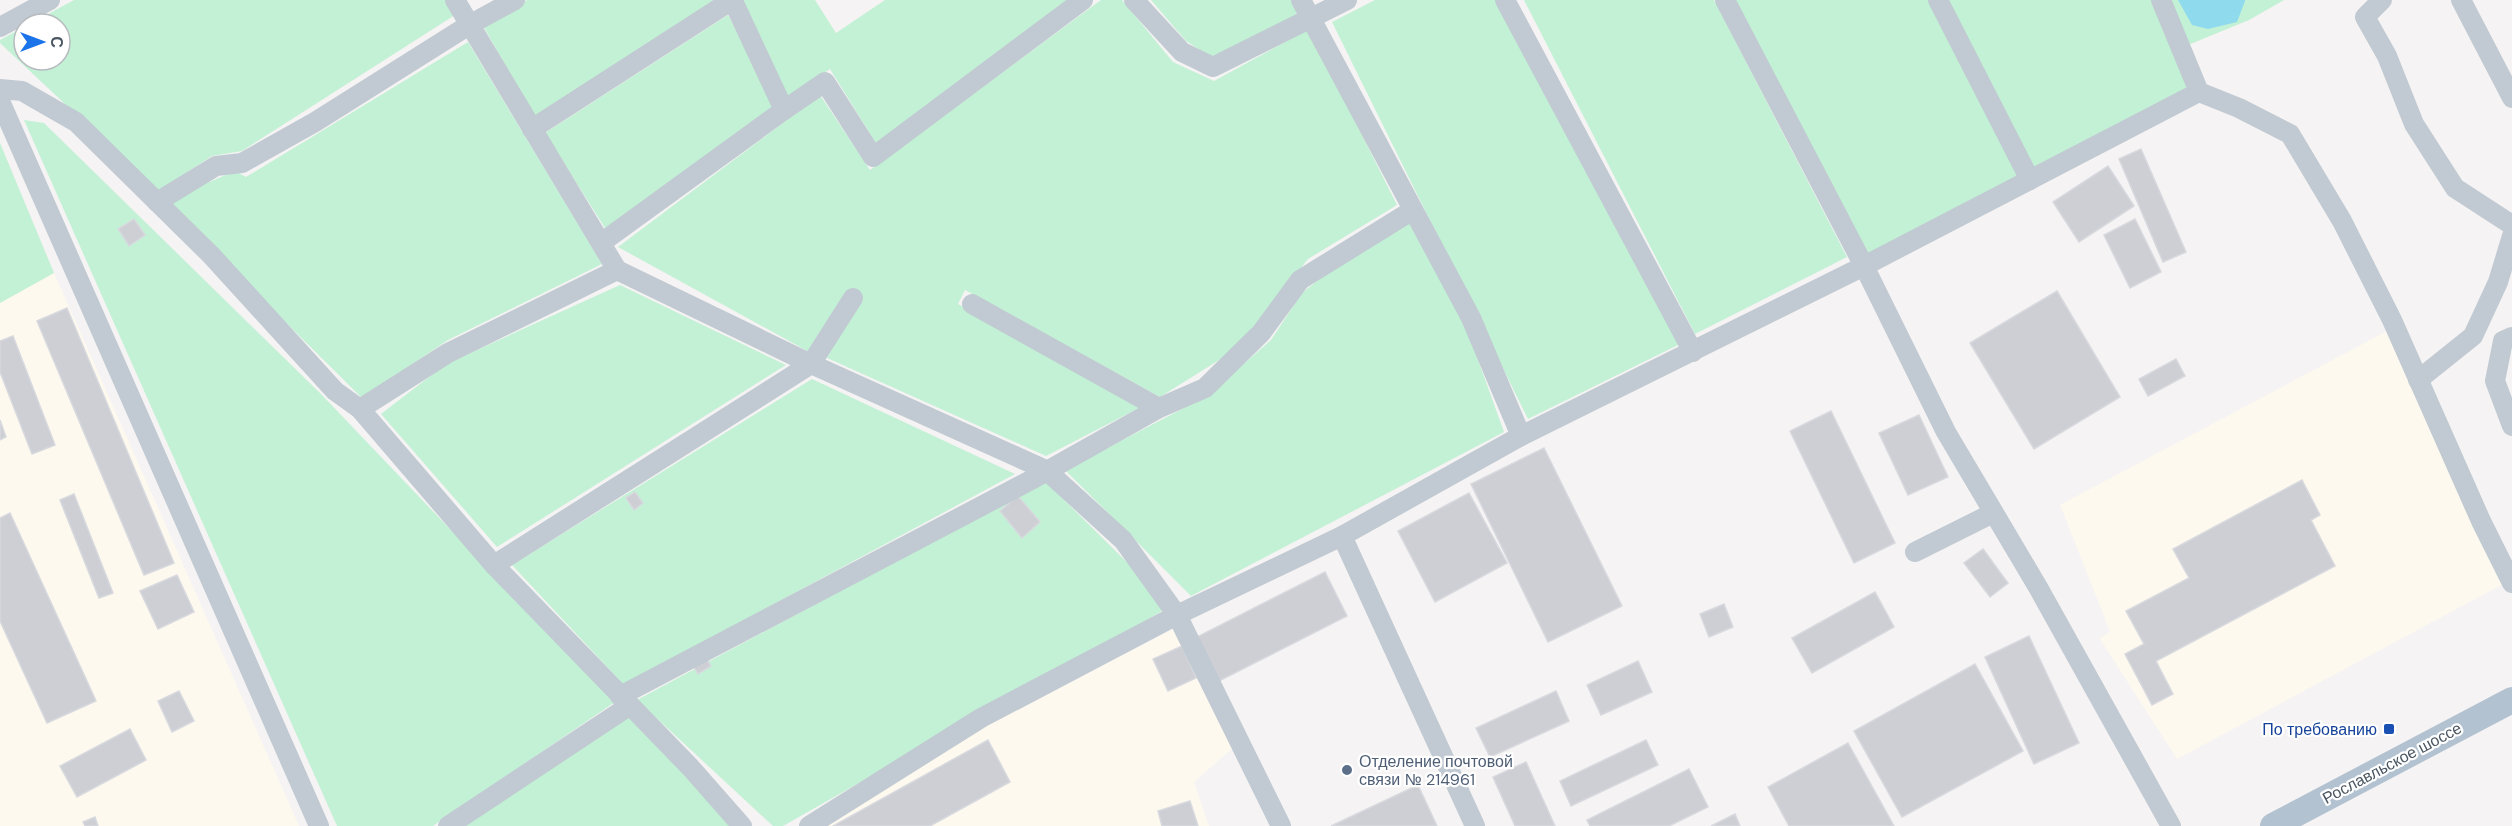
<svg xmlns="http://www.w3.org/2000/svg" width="2512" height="826" font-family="'DM Sans',sans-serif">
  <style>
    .commercial { fill: #fdf9ef }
    .green { fill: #c3f1d5 }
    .water { fill: #90daee }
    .building { fill: #cdcfd5; stroke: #d7d9de; stroke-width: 1.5 }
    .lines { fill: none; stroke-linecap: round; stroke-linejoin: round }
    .minor { stroke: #c1cad2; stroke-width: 20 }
    .major { stroke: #b3c2d1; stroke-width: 26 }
    .transit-dot { fill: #1a4fb4; stroke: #fff; stroke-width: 2 }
    .service-dot { fill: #5c6f8a; stroke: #fff; stroke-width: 2 }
    .labels { text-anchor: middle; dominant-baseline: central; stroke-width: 4.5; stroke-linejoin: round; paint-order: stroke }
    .transit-label { font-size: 16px; fill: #164399; stroke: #fff; text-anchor: end }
    .service-label { font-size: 16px; fill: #4e5e75; stroke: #fff; text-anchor: start }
    .street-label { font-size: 16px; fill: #4a5661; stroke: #fff }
  </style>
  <rect width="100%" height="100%" fill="#f5f3f3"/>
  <!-- commercial -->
  <g class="commercial">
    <polygon points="54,273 299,826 0,826 0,303"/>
    <polygon points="2387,331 2505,583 2177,759 2100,639 2110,631 2060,505"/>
    <polygon points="1175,628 1233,748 1194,782 1209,826 823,826 973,733"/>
  </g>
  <!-- green -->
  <g class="green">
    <polygon points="74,0 446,0 455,15 242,151 212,156 155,193 81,119 0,43 0,40 24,27 24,60 60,60 60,24 30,24"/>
    <polygon points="527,0 715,0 535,117 482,24"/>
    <polygon points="739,0 815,0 836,33 885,0 1068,0 877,145 830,69 786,98"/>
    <polygon points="1101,0 1122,0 1173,62 1214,81 1309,29 1397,205 1308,259 1235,350 1160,397 965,290 958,304 1141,407 1046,456 827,358 861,297 811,353 618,247 820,95 870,170"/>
    <polygon points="1151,0 1294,0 1302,15 1211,57 1186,41"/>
    <polygon points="1375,0 1499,0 1680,344 1528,419 1332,22"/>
    <polygon points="1524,0 1714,0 1847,257 1695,334"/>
    <polygon points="1735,0 1930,0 2019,177 1869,255"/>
    <polygon points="1946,0 2153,0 2190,87 2033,170"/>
    <polygon points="2169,0 2284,0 2249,20 2188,45"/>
    <polygon points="728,15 776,109 605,228 545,133"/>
    <polygon points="468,42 602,264 448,340 362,398 168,206 193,189 235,171 246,177"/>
    <polygon points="24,120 44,123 321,394 615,702 433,826 337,826"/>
    <polygon points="0,143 54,273 0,303"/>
    <polygon points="1410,222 1464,321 1504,432 1191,596 1065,470 1207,396 1271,340 1302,293 1332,269"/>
    <polygon points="620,285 786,365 497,547 381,414 446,364"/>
    <polygon points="812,379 1015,474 624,685 512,565"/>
    <polygon points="1045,481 1171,606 783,826 773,826 637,700"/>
    <polygon points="628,713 734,826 458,826"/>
  </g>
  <!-- water -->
  <polygon class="water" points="2178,0 2245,0 2245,1 2237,22 2208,29 2192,25"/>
  <!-- building -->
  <g class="building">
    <polygon points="2141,149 2186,252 2163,262 2119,159"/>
    <polygon points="2108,166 2134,206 2079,242 2053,202"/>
    <polygon points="134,219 145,235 129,246 118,229"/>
    <polygon points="2135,219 2161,272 2130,288 2104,235"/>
    <polygon points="2057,291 2120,397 2034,449 1970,343"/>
    <polygon points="67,308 174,563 144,575 37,321"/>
    <polygon points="13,336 55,445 32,454 0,372 0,341"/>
    <polygon points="2176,359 2185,376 2148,396 2139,379"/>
    <polygon points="1831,411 1895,543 1854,563 1790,431"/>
    <polygon points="1919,415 1948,477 1908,495 1879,433"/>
    <polygon points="0,420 6,437 0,440"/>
    <polygon points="1544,448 1622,606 1548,642 1471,484"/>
    <polygon points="2302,480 2320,515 2311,520 2335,566 2156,661 2173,694 2152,705 2125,654 2144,644 2126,611 2189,578 2173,549"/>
    <polygon points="635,492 643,503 634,510 626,498"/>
    <polygon points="1469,493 1507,563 1435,602 1398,531"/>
    <polygon points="74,494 113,593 99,598 60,500"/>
    <polygon points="1018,496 1040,522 1022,538 1000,511"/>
    <polygon points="10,513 96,701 47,723 0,621 0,518"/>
    <polygon points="1983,549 2008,583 1990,597 1964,563"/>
    <polygon points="1325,572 1347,616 1217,682 1195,638"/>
    <polygon points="177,575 194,612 158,629 140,591"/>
    <polygon points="1875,592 1894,627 1812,673 1792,638"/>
    <polygon points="1724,604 1733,627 1709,637 1700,614"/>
    <polygon points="2029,636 2079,743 2034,764 1985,657"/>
    <polygon points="1182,646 1196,678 1168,691 1153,659"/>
    <polygon points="705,656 711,666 698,674 692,664"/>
    <polygon points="1638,661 1652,692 1601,715 1587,685"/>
    <polygon points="1975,664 2023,751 1902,817 1854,731"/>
    <polygon points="179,691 194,721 172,732 158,701"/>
    <polygon points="1556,691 1569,721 1490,757 1476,728"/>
    <polygon points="130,729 146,760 77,797 60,766"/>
    <polygon points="988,740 1010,782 930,826 833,826"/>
    <polygon points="1646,740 1658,765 1571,806 1560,781"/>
    <polygon points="1848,743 1894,826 1789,826 1768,787"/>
    <polygon points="1526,762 1555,826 1515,826 1493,777"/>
    <polygon points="1689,769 1708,807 1669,826 1590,826 1587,820"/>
    <polygon points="1418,785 1437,826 1331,826"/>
    <polygon points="1190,801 1198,826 1162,826 1158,811"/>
    <polygon points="1735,814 1740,826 1711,826"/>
    <polygon points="95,817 98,826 85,826 83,822"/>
  </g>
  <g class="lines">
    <!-- minor -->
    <g class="minor">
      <polyline points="455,0 617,270"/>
      <polyline points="1134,0 1182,52 1213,67 1347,0"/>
      <polyline points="1301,0 1471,318 1521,436 1864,266 2199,92 2161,0"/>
      <polyline points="1505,0 1693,352"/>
      <polyline points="1725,0 1864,266 1946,432 2039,589 2171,826"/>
      <polyline points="1938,0 2030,180"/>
      <polyline points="2382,0 2365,17 2387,56 2414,124 2455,188 2512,225"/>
      <polyline points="2461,0 2512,98"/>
      <polyline points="0,27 50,0"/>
      <polyline points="0,89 22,91 76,122 211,255 335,391 360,409 494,565 690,767 742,826"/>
      <polyline points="2199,92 2239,108 2290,134 2342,221 2392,320 2481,521 2512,583"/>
      <polyline points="0,101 319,826"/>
      <polyline points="784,110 825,82 873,157 1083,0"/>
      <polyline points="532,129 732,0"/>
      <polyline points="157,202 216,166 242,163 315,122 469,25 515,0"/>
      <polyline points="601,243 784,110 733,1"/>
      <polyline points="972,304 1159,408"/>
      <polyline points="2512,337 2503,341 2495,381 2512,426"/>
      <polyline points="2418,380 2473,336 2498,282 2512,236"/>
      <polyline points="360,409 448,353 617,270 811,364 1046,470 1123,540 1177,615 1281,826"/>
      <polyline points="1342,536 1475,826"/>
      <polyline points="1915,552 1993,513"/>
      <polyline points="494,565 811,364 853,298"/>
      <polyline points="620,696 1031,480 1159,408 1205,388 1261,333 1300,280 1413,210"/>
      <polyline points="448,826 629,706"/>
      <polyline points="809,826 981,718 1177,615 1342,536 1521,436"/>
    </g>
    <!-- major -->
    <polyline class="major" points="2273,826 2512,700"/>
  </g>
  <!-- markers -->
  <rect class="transit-dot" x="2383" y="723" width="12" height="12" rx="3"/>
  <circle class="service-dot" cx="1347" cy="770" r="6"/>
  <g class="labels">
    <!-- transit labels -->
    <g class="transit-label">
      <text x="2377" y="729">По требованию</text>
    </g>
    <!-- service labels -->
    <g class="service-label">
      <text x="1359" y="761">Отделение почтовой<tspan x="1359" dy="18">связи № 214961</tspan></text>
    </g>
    <!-- street labels -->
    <g class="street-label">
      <text transform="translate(2392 763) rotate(-28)">Рославльское шоссе</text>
    </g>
  </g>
  <!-- north arrow -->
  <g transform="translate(42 42) rotate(90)"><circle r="28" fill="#ffffff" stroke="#b7bbc0" stroke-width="1.5"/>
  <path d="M0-4.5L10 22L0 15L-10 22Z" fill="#1a73e8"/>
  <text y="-9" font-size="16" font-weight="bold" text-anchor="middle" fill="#4a5661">С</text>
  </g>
</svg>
